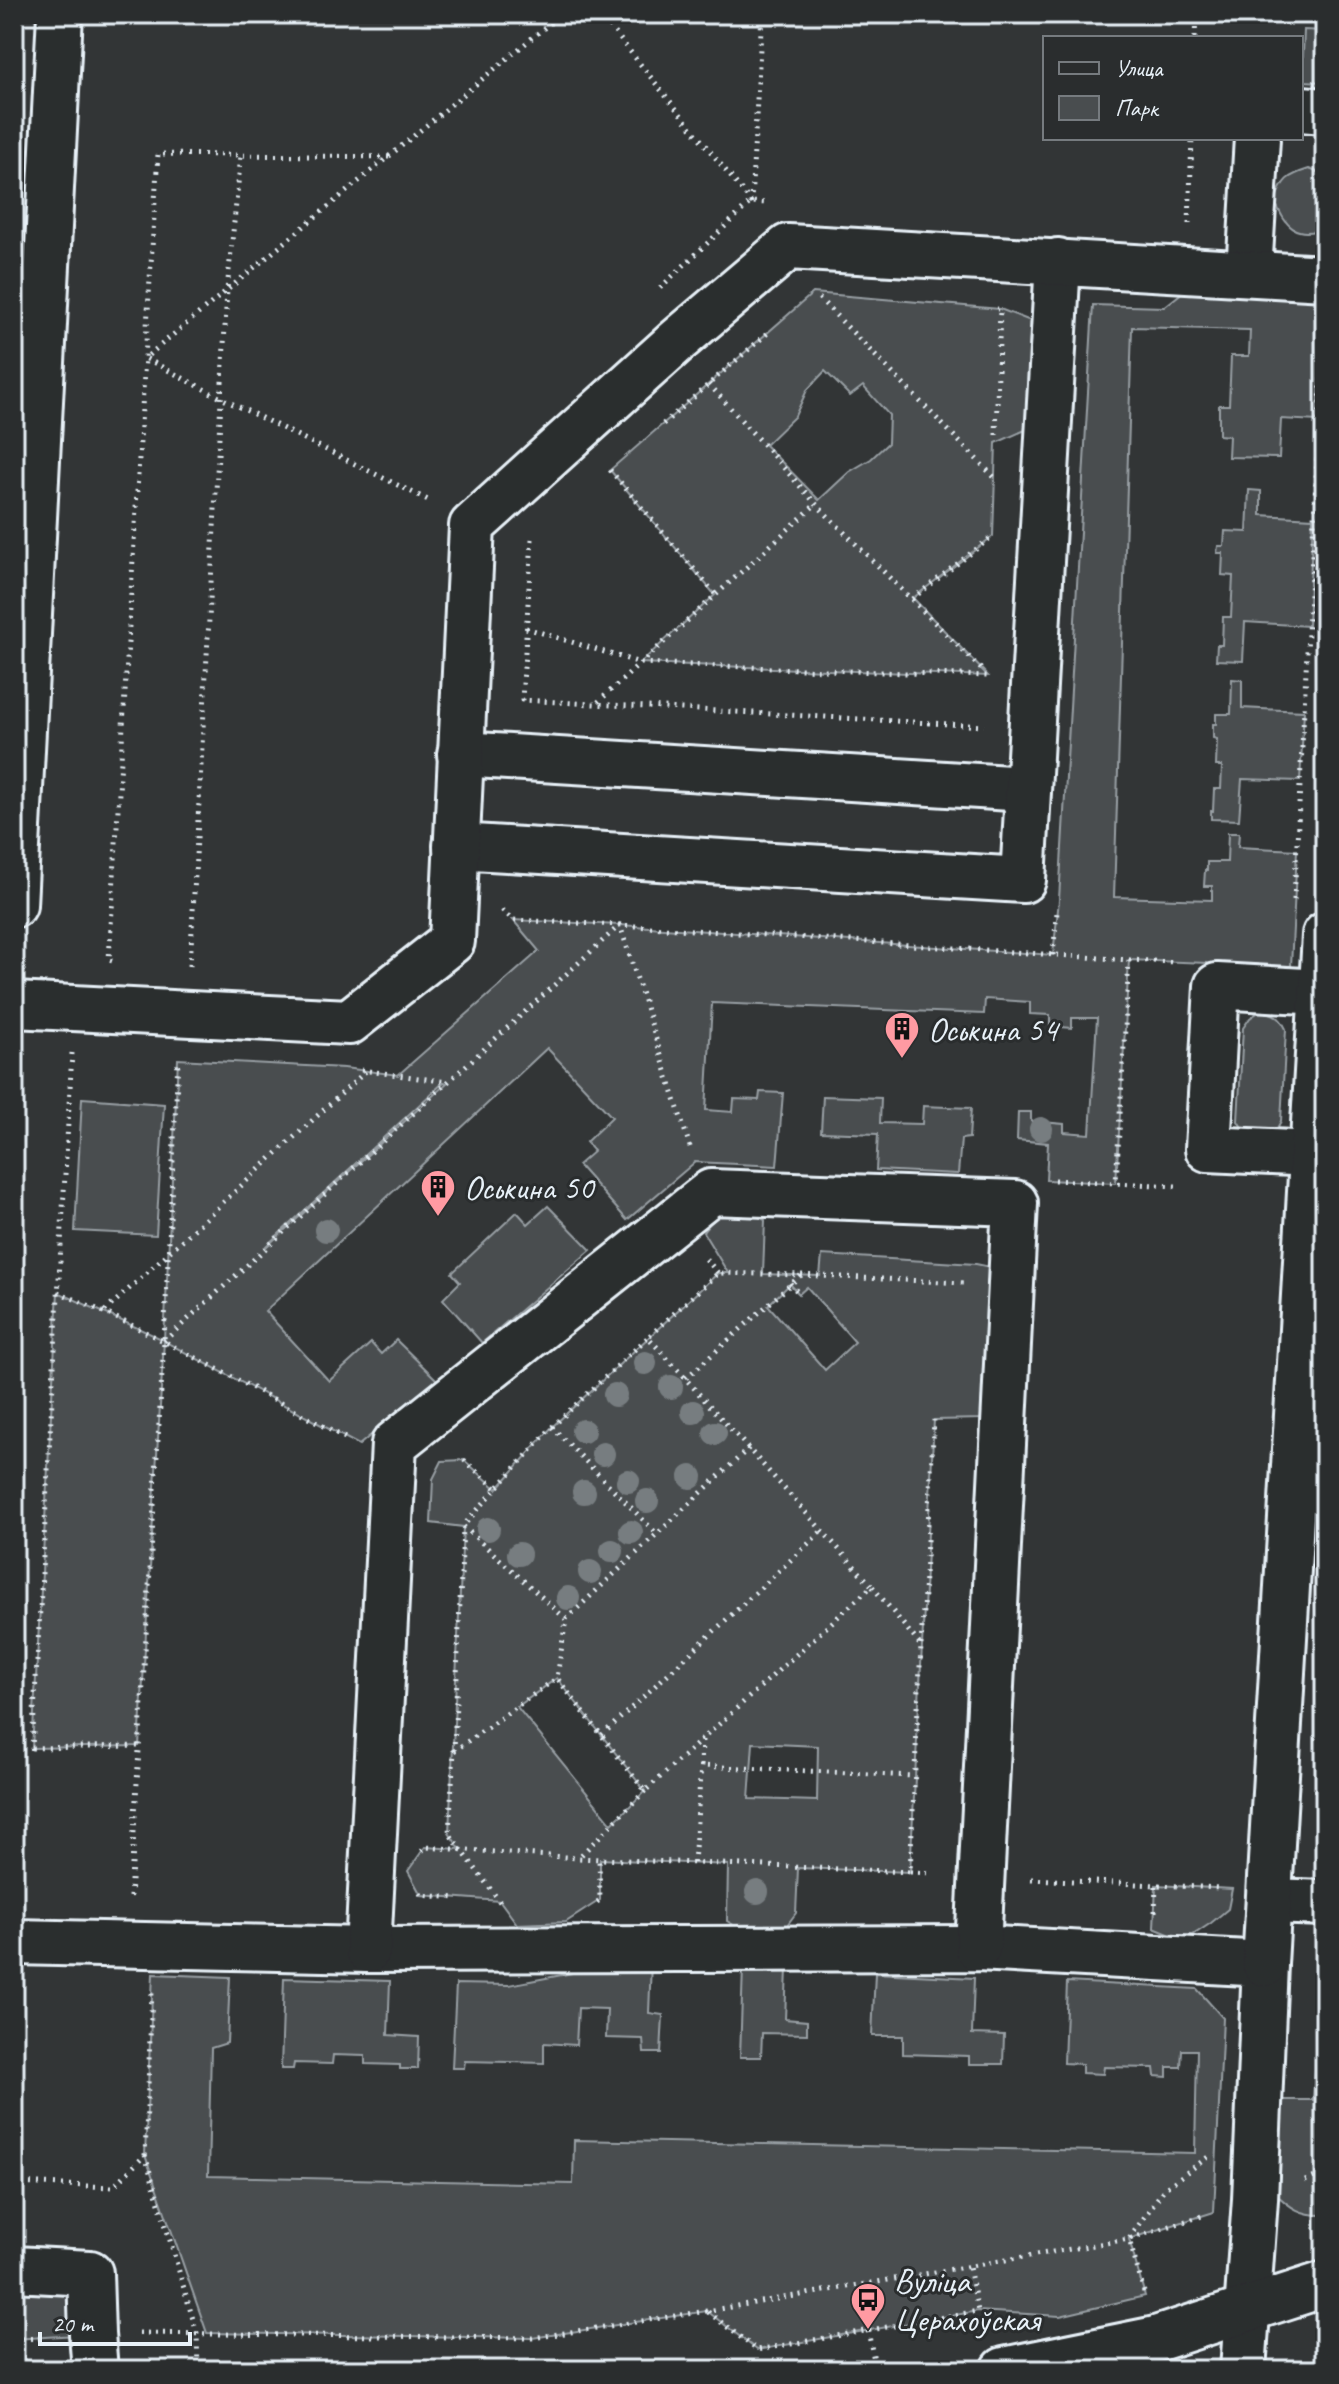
<svg xmlns="http://www.w3.org/2000/svg" width="1339" height="2384" font-family="Caveat,sans-serif">
  <style>
    .green { fill: #494d4f; stroke: #989fa4; stroke-width: 2; fill-rule: evenodd }
    .lines { fill: none; stroke-linecap: round; stroke-linejoin: round }
    .minor-casing { stroke: #e8f1f8; stroke-width: 50 }
    .path { stroke: #e8f1f8; stroke-width: 5; stroke-dasharray: 2 6; stroke-linecap: butt }
    .minor { stroke: #2a2d2e; stroke-width: 44 }
    .tree { fill: #777d80 }
    .labels { text-anchor: middle; dominant-baseline: central; stroke-width: 6; stroke-linejoin: round; paint-order: stroke }
    .poi-label { font-size: 34px; fill: #e8f1f8; stroke: #2a2d2e; text-anchor: start }
  </style>
  <rect width="100%" height="100%" fill="#323536"/>
  <filter id="ink" filterUnits="userSpaceOnUse"><feTurbulence type="fractalNoise" baseFrequency=".0125" numOctaves="2"/><feDisplacementMap in="SourceGraphic" scale="16" xChannelSelector="R" yChannelSelector="G"/><feConvolveMatrix kernelMatrix="1 2 1 2 8 2 1 2 1" color-interpolation-filters="sRGB"/></filter>
  <g filter="url(#ink)">
    <!-- green -->
    <g class="green">
      <polygon points="1304,30 1325,31 1325,82 1302,81"/>
      <path d="M1309 169 1325 175V228C1296 239 1285 227 1275 201 1283 179 1287 176 1309 169Z"/>
      <path d="M1188 288 1325 298 1318 421 1281 419 1279 458 1228 457 1229 436 1219 435V405H1229L1231 356H1249L1250 330 1132 327 1114 897 1212 900V886H1204L1205 870H1207V862H1227L1228 833H1239L1238 847 1297 850 1291 966 1129 960 1116 1183 1046 1180 1048 1143 1017 1140 1018 1112H1031V1121L1064 1124V1132L1090 1134 1097 1018H1072V1028L1050 1026V1015L1030 1014V1002L985 999 984 1014 712 1003 706 1110 733 1112 734 1099 759 1100 760 1092 783 1093 777 1166 695 1162 627 1220 578 1165 594 1151 586 1142 612 1117 547 1048 265 1311 329 1381 371 1343 381 1354 396 1340 437 1380 359 1445 164 1341 139 1746 32 1748 58 1292 164 1340 178 1059 344 1068 398 1075 539 951 513 920 620 925 1053 955 1059 900 1093 305 1164 307ZM444 1082 447 1083 266 1247V1246Z"/>
      <path d="M813 293 1000 309 1033 322 1032 427 996 443 993 536 913 598 988 676 640 663 715 595 610 470ZM825 371 850 396 863 386 889 415 888 443 871 459 849 472 819 500 765 445 795 416 807 390Z"/>
      <polygon points="1249,490 1261,491 1261,515 1313,518 1308,626 1245,622 1243,661 1216,660 1217,645 1222,645 1223,617 1231,617 1233,576 1222,575 1223,553 1217,553 1218,546 1224,546 1225,531 1247,532"/>
      <polygon points="1232,679 1242,680 1242,708 1304,711 1300,781 1242,779 1239,820 1211,819 1211,811 1213,811 1214,789 1221,789 1222,766 1216,766 1217,739 1213,738 1213,724 1216,724 1216,714 1231,714"/>
      <path d="M1260 1011C1274 1013 1280 1016 1286 1029L1281 1121 1276 1130 1268 1135 1243 1129 1238 1121 1243 1028 1250 1018Z"/>
      <polygon points="823,1096 881,1098 880,1123 922,1124 923,1106 971,1108 969,1138 961,1139 958,1174 876,1170 878,1134 821,1132"/>
      <polygon points="82,1098 164,1104 156,1235 75,1231"/>
      <polygon points="548,1206 591,1250 482,1343 443,1299 460,1282 452,1273 517,1212 528,1224"/>
      <path d="M744 1210 765 1220 763 1274 820 1276 822 1255 976 1264 995 1268 983 1419 934 1420 910 1872 798 1868 796 1913 787 1925 771 1932 744 1931 727 1921 728 1865 600 1859V1900L566 1922 517 1924 500 1901 421 1895 408 1871 425 1847 460 1849 449 1833 463 1527 431 1523 433 1479 442 1461 464 1460 497 1489 552 1427 718 1273H728L703 1232C717 1214 720 1211 744 1210ZM790 1284 799 1294 807 1287 855 1342 825 1370 768 1305ZM557 1678 645 1791 612 1824 517 1707ZM753 1743 818 1746 817 1801 749 1799Z"/>
      <polygon points="1156,1885 1232,1889 1228,1909 1211,1923 1193,1935 1171,1935 1154,1928"/>
      <path d="M1325 1919V2215C1302 2216 1290 2208 1274 2192L1278 2110 1284 2100H1313Z"/>
      <polygon points="636,1961 651,1962 649,2013 663,2015 661,2053 644,2053 643,2039 606,2038 607,2009 578,2008 576,2045 544,2043 544,2063 465,2061 464,2068 452,2068 456,1984 509,1985"/>
      <polygon points="743,1967 787,1969 785,2019 807,2021 807,2034 762,2033 761,2057 740,2057"/>
      <polygon points="875,1973 974,1978 972,2034 1004,2035 1003,2064 969,2064 969,2056 903,2054 903,2036 872,2036"/>
      <polygon points="153,1974 230,1977 227,2043 211,2048 208,2176 573,2184 574,2140 1195,2153 1197,2050 1182,2050 1181,2067 1167,2067 1167,2077 1155,2076 1154,2068 1104,2067 1103,2074 1082,2073 1082,2064 1064,2063 1067,1982 1197,1989 1223,2018 1214,2212 1129,2239 1145,2296 1060,2316 978,2311 757,2350 707,2311 532,2338 207,2333 145,2155"/>
      <polygon points="284,1978 390,1981 388,2035 419,2037 418,2069 400,2069 400,2065 365,2064 365,2056 333,2055 332,2064 294,2063 293,2069 281,2069"/>
      <polygon points="14,2269 90,2273 92,2334 14,2339"/>
    </g>
    <g class="lines">
      <defs>
        <g id="minor">
          <polyline points="1301,109 1325,111"/>
          <polyline points="1249,273 1257,138"/>
          <polyline points="460,754 1028,789"/>
          <polyline points="456,846 1023,880 1058,261"/>
          <polyline points="14,905 60,14"/>
          <polyline points="14,1005 349,1022 452,941 472,526 677,341 788,247 1325,278"/>
          <polyline points="1314,1154 1208,1149 1217,986 1322,992"/>
          <polyline points="1270,1901 1325,1903"/>
          <polyline points="14,1942 368,1950 978,1948 1265,1964 1255,2199 1243,2370"/>
          <polyline points="368,1950 394,1444 711,1192 1015,1203 978,1948"/>
          <polyline points="1265,1964 1325,935"/>
          <polyline points="14,2269 90,2273 92,2334 95,2370"/>
          <polyline points="1004,2370 1156,2339 1325,2284"/>
        </g>
      </defs>
      <!-- minor casing -->
      <use href="#minor" class="minor-casing"/>
      <!-- path -->
      <g class="path">
        <polyline points="600,14 751,202 762,14"/>
        <polyline points="1247,14 1325,16"/>
        <polyline points="1195,38 1196,14"/>
        <polyline points="389,157 158,154 145,358 561,14"/>
        <polyline points="1189,224 1192,138"/>
        <polyline points="660,288 751,202 768,203"/>
        <polyline points="819,298 995,478"/>
        <polyline points="709,384 816,504 985,673"/>
        <polyline points="663,424 770,331"/>
        <polyline points="996,435 1000,309 997,309"/>
        <polyline points="610,470 716,595"/>
        <polyline points="532,539 522,700 984,726"/>
        <polyline points="912,599 993,536"/>
        <polyline points="526,628 640,663 987,676"/>
        <polyline points="598,702 816,504"/>
        <polyline points="1294,900 1324,327"/>
        <polyline points="502,910 513,920 620,925 1129,960 1116,1183"/>
        <polyline points="1053,955 1057,912"/>
        <polyline points="1129,960 1175,962"/>
        <polyline points="112,961 109,960 145,358 221,398 430,501"/>
        <polyline points="190,966 227,290 241,155"/>
        <polyline points="72,1053 32,1748 139,1746"/>
        <polyline points="361,1070 448,1082"/>
        <polyline points="1054,1180 1176,1186"/>
        <polyline points="706,1259 718,1273"/>
        <polyline points="801,1275 964,1283"/>
        <polyline points="790,1283 799,1294"/>
        <path d="M58 1292C158 1334 252 1388 347 1439"/>
        <polyline points="105,1311 366,1071"/>
        <polyline points="164,1341 620,925 691,1150"/>
        <polyline points="686,1378 801,1275 718,1273 648,1337 872,1586 645,1791 557,1678 566,1619 749,1448"/>
        <polyline points="552,1427 657,1534"/>
        <polyline points="464,1460 497,1489"/>
        <polyline points="566,1619 463,1526 552,1427 648,1337"/>
        <polyline points="921,1645 934,1420"/>
        <polyline points="602,1735 823,1530"/>
        <polyline points="702,1740 701,1766 914,1776"/>
        <polyline points="454,1751 463,1527"/>
        <polyline points="645,1791 578,1858 910,1872 921,1646 872,1586"/>
        <polyline points="422,1851 425,1847 578,1858"/>
        <polyline points="694,1863 701,1766"/>
        <polyline points="910,1872 933,1873"/>
        <polyline points="1031,1879 1220,1888"/>
        <polyline points="420,1893 421,1895 457,1898"/>
        <polyline points="130,1897 164,1341 178,1060"/>
        <polyline points="500,1902 449,1833 454,1751 557,1678"/>
        <polyline points="597,1902 600,1900 599,1859"/>
        <polyline points="1155,1912 1156,1885"/>
        <polyline points="145,2155 197,2333 198,2370"/>
        <polyline points="1305,2181 1325,2173"/>
        <polyline points="14,2183 113,2187 145,2155 152,1992"/>
        <polyline points="1144,2292 1129,2239 1164,2189 1208,2157"/>
        <polyline points="708,2312 757,2350 978,2311 969,2267"/>
        <polyline points="868,2331 876,2370"/>
        <polyline points="139,2333 532,2338 707,2311 1129,2239 1205,2215"/>
        <polyline points="14,2339 45,2338"/>
      </g>
      <!-- minor -->
      <use href="#minor" class="minor"/>
    </g>
    <!-- trees -->
    <g class="tree">
      <circle cx="1041" cy="1129" r="12"/>
      <circle cx="326" cy="1230" r="12"/>
      <circle cx="645" cy="1363" r="12"/>
      <circle cx="671" cy="1387" r="12"/>
      <circle cx="615" cy="1395" r="12"/>
      <circle cx="693" cy="1412" r="12"/>
      <circle cx="583" cy="1431" r="12"/>
      <circle cx="715" cy="1433" r="12"/>
      <circle cx="603" cy="1454" r="12"/>
      <circle cx="691" cy="1477" r="12"/>
      <circle cx="628" cy="1481" r="12"/>
      <circle cx="584" cy="1492" r="12"/>
      <circle cx="647" cy="1501" r="12"/>
      <circle cx="488" cy="1529" r="12"/>
      <circle cx="631" cy="1532" r="12"/>
      <circle cx="612" cy="1551" r="12"/>
      <circle cx="519" cy="1554" r="12"/>
      <circle cx="590" cy="1572" r="12"/>
      <circle cx="568" cy="1598" r="12"/>
      <circle cx="757" cy="1892" r="12"/>
    </g>
  </g>
  <!-- icons -->
  <defs>
    <symbol id="building-pin" viewBox="-11 -11 22 30"><path d="M0 17L-7.5 6A9.5 9.5 0 1 1 7.5 6Z" fill="#ff9aa2" stroke="#2a2d2e"/><path d="M-4-6H4V6H1V3H-1V6H-4ZM-2.5-4.3h1.7v1.8h-1.7ZM.8-4.3h1.7v1.8H.8ZM-2.5-1h1.7V.8h-1.7ZM.8-1h1.7V.8H.8Z" fill="#111"/></symbol>
    <symbol id="bus-pin" viewBox="-11 -11 22 30"><path d="M0 17L-7.5 6A9.5 9.5 0 1 1 7.5 6Z" fill="#ff9aa2" stroke="#2a2d2e"/><path d="M-5-6H5V4H4V6H2V4H-2V6H-4V4H-5ZM-3.5-4V0h7V-4ZM-3.5 1.2v1.5H-2V1.2ZM2 1.2v1.5H3.5V1.2Z" fill="#111"/></symbol>
  </defs>
  <g fill-rule="evenodd">
    <use href="#building-pin" x="882" y="1009" width="40" height="54"/>
    <use href="#building-pin" x="418" y="1167" width="40" height="54"/>
    <use href="#bus-pin" x="848" y="2280" width="40" height="54"/>
  </g>
  <g class="labels">
    <!-- poi labels -->
    <g class="poi-label">
      <text x="928" y="1029">Оськина 54</text>
      <text x="464" y="1187">Оськина 50</text>
      <text x="894" y="2280">Вуліца<tspan x="894" dy="39">Церахоўская</tspan></text>
    </g>
  </g>
  <!-- margin -->
  <rect width="1339" height="2384" fill="none" stroke="#2a2d2e" stroke-width="48"/>
  <rect x="24" y="24" width="1291" height="2336" fill="none" stroke="#e8f1f8" stroke-width="3" filter="url(#ink)"/>
  <!-- legend -->
  <rect x="1043" y="36" width="260" height="104" fill="#2a2d2e" stroke="#767b7f" stroke-width="2"/>
  <rect x="1059" y="62" width="40" height="12" fill="#2a2d2e" stroke="#767b7f" stroke-width="2"/>
  <text x="1115" y="76" font-size="24" fill="#e8f1f8">Улица</text>
  <rect x="1059" y="96" width="40" height="24" fill="#494d4f" stroke="#767b7f" stroke-width="2"/>
  <text x="1115" y="116" font-size="24" fill="#e8f1f8">Парк</text>
  <!-- scale -->
  <path d="M40 2332v12h150v-12" fill="none" stroke="#e8f1f8" stroke-width="4"/>
  <text x="52" y="2332" font-size="24" fill="#e8f1f8" stroke="#2a2d2e" stroke-width="6" paint-order="stroke">20 m</text>
</svg>
